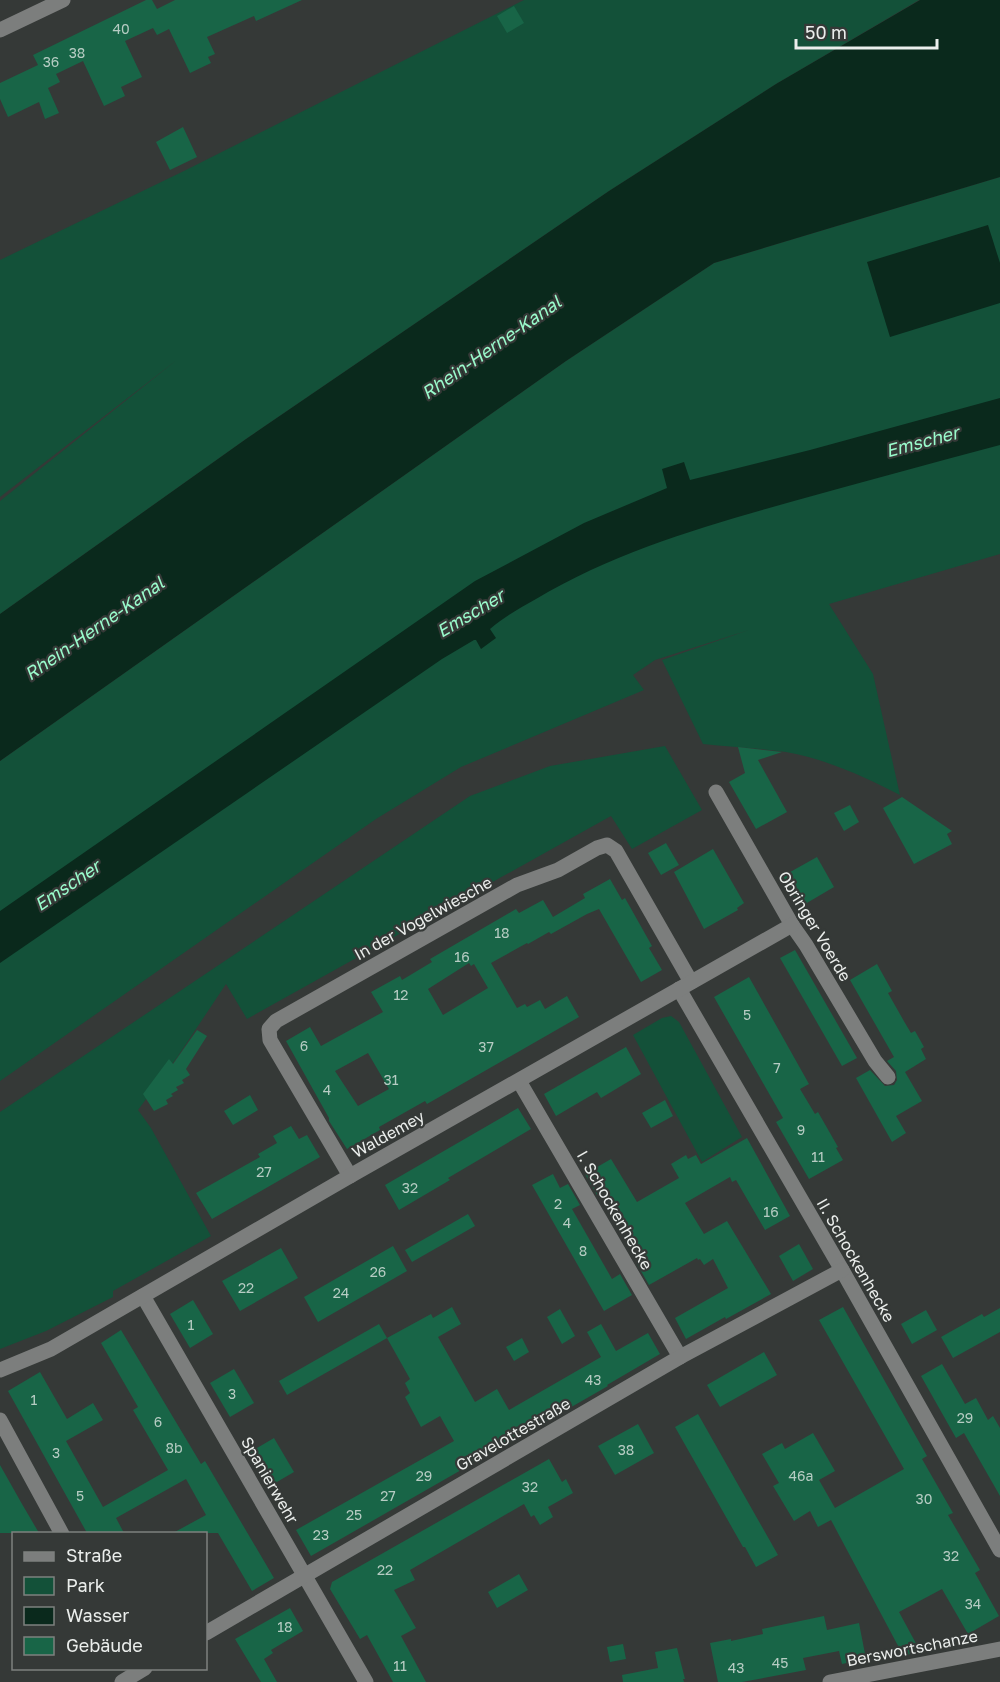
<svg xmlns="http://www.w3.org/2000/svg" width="1000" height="1682" font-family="'Golos Text',sans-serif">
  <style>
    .green { fill: #135139 }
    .water { fill: #0a291c }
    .building { fill: #186547; fill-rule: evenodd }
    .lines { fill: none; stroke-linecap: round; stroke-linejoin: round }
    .minor { stroke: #7c7e7d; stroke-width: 15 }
    .labels { text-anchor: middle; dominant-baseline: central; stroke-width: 4.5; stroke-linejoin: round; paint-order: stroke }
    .number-label { font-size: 14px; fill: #b6ccc3 }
    .street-label { font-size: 16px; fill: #ebeeec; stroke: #353937 }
    .water-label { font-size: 18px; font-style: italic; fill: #9afbcc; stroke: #353937 }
  </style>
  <rect width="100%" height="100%" fill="#353937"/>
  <!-- green -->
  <g class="green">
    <polygon points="524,0 919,0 776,84 609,191 246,439 0,614 0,501 178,359 0,497 0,260 186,170"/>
    <path d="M1000 177V554L829 604 873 674 900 795C865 777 826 759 786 752 759 748 730 747 703 744L662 660 749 630 655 660 633 675 644 690 461 767 376 819 0 1081V761L566 361 714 263Z"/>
    <polygon points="665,746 702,810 632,849 611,816 247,1019 226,984 178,1056 138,1110 151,1128 211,1236 113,1291 113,1297 46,1331 0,1349 0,1112 470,796 550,766"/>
    <polygon points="671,1016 679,1022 742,1137 702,1162 633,1035 662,1018"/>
  </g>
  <!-- water -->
  <g class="water">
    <polygon points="920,0 1000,0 1000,177 714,263 566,361 0,761 0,614 246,439 609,191 776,84"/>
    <polygon points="988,225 1000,263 1000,303 890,337 867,262"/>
    <path d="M1000 398V445C931 463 863 482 794 501 705 526 616 551 536 599 520 608 504 617 490 629L496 638 481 649 476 640H474L442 659 0 963V911L475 581 584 523 667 488 662 469 684 462 690 480 810 450Z"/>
  </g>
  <!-- building -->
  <g class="building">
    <polygon points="146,0 152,0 157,9 175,0 302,0 256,21 254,16 207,37 215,54 208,57 211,63 190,73 169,29 157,35 153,28 125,41 142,77 121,87 125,96 104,106 83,61 56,74 60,82 48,88 59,113 45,119 39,102 8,117 0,99 0,83 38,65 33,55"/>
    <polygon points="514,6 524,23 507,33 497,16"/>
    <polygon points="183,127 197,157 170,170 156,142"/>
    <polygon points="738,747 782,752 758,760 787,812 756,829 729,782 745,773"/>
    <polygon points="902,797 952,831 947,834 952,844 914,864 883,808"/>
    <polygon points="850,805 859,822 844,831 834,813"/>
    <polygon points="666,843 679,865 661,875 648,853"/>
    <polygon points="713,849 744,903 737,908 738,910 704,929 674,872"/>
    <polygon points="817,857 834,887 800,907 783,876"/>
    <path d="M610 879 622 900 625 898 652 946 649 948 662 970 641 982 599 909 587 914 551 934 549 932 528 944 527 943 491 963 517 1008 525 1004 527 1007 540 1000 545 1009 567 996 579 1017 427 1104 425 1101 379 1127 380 1130 347 1149 329 1121V1118L286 1041 310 1027 321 1046 383 1012 371 992 400 976 402 980 432 962 430 959 516 909 519 913 543 900 553 917 585 898 583 894ZM469 963 471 966 474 964 488 988 443 1015 428 989ZM368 1053 389 1089 358 1106 335 1071Z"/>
    <polygon points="795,950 857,1058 842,1066 780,958"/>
    <polygon points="877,964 892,991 888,993 905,1023 911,1033 915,1031 924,1047 921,1049 926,1059 905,1072 922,1101 896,1116 906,1133 892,1142 856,1078 870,1070 885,1086 894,1085 897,1080 896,1071 887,1061 894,1057 850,980"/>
    <polygon points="749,977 809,1084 800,1089 815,1114 818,1112 838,1147 836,1148 843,1160 809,1179 776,1122 783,1118 714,997"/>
    <polygon points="197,1030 207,1036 186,1069 190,1075 182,1080 184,1083 176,1087 178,1090 171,1094 173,1096 166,1100 168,1104 154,1111 143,1094 169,1059 173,1064"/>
    <polygon points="626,1047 641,1074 601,1098 597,1092 556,1116 544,1094"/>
    <polygon points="250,1095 258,1110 233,1125 224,1111"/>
    <polygon points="665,1100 673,1116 651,1128 642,1113"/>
    <polygon points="518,1108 531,1129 448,1178 450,1180 399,1210 385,1185"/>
    <polygon points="291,1126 299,1139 307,1135 320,1157 212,1219 196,1193 260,1157 258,1154 277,1143 273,1136"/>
    <polygon points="747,1138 790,1216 765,1230 736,1180 732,1182 730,1177 685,1203 704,1234 727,1221 771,1294 726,1319 725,1317 686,1339 675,1318 728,1288 713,1259 704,1265 700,1259 698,1260 697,1258 649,1285 637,1264 643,1261 604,1191 597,1195 585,1174 611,1159 637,1202 679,1178 671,1164 686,1155 688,1159 696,1155 701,1164"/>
    <polygon points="553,1174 560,1188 568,1184 580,1205 572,1209 612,1279 620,1274 632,1295 604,1311 532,1185"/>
    <polygon points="468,1214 475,1226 412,1262 405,1250"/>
    <polygon points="799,1244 813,1269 793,1281 779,1256"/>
    <polygon points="393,1246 407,1271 318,1322 304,1297"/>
    <polygon points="281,1248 298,1278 240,1311 222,1281"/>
    <polygon points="193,1300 213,1334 190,1348 170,1314"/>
    <polygon points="452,1307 461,1324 438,1337 475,1402 497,1389 509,1410 601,1357 587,1332 601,1324 616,1351 648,1333 660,1354 607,1385 608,1386 311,1556 296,1530 454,1441 440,1416 421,1427 405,1397 410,1393 405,1383 410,1379 387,1338 431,1314 433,1318"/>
    <polygon points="843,1307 927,1456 922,1459 953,1513 948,1515 980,1570 975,1573 999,1616 968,1634 942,1589 899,1612 919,1649 904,1657 831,1520 818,1527 810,1511 794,1521 773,1486 779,1483 762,1454 782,1443 785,1449 813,1433 835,1471 819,1480 835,1508 904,1469 819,1320"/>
    <polygon points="1000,1308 1000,1332 953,1358 941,1337 982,1314 984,1317"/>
    <polygon points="560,1309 575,1336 562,1344 547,1317"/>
    <polygon points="926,1310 937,1330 912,1344 901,1324"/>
    <polygon points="379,1324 387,1338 287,1395 279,1381"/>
    <polygon points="121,1330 201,1464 205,1461 274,1578 252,1591 218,1533 173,1533 206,1515 186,1479 116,1518 124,1533 87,1533 8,1391 40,1372 67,1419 93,1403 103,1420 66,1441 103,1507 168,1470 133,1410 138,1407 101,1343"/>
    <polygon points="522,1338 529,1352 514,1361 506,1347"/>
    <polygon points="764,1352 777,1375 720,1407 707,1385"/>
    <polygon points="942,1364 965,1404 976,1398 988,1420 993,1416 1000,1428 1000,1496 964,1433 956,1438 921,1376"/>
    <polygon points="234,1369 254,1403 230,1417 210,1383"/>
    <polygon points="698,1414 778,1555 756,1567 745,1547 743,1547 675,1427"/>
    <polygon points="638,1424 654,1453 615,1475 598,1446"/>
    <polygon points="274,1438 294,1472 270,1486 250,1452"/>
    <polygon points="549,1459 562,1482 566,1479 573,1493 548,1507 553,1517 540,1525 534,1515 531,1517 524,1504 410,1570 415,1580 394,1590 416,1628 401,1636 426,1682 393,1682 367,1635 360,1639 330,1589 332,1582"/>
    <polygon points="0,1465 22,1504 39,1533 0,1533"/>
    <polygon points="519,1574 528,1590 497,1608 488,1592"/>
    <polygon points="290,1608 303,1631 271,1650 273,1653 264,1659 277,1682 261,1682 235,1639"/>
    <polygon points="824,1616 827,1630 859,1623 866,1659 842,1664 839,1651 803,1658 806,1670 742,1682 718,1682 710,1643 731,1639 731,1641 763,1634 762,1629"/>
    <polygon points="623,1644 626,1659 610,1662 607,1647"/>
    <polygon points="677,1648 685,1679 683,1679 684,1682 623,1682 622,1675 658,1668 655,1652"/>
  </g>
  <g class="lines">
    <!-- minor -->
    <g class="minor">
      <polyline points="0,30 63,0"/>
      <polyline points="716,792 792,925 806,945 875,1061 888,1077"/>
      <polyline points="679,989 842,1270 1000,1550"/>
      <polyline points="519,1081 680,1357"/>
      <polyline points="350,1176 270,1040 269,1029 276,1021 517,885 558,870 597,848 607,845 616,851 691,982"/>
      <polyline points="143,1296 366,1682"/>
      <polyline points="0,1370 51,1349 350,1176 792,925"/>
      <polyline points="0,1420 62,1534"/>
      <polyline points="206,1633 680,1357 842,1270"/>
      <polyline points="122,1682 145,1668"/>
      <polyline points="830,1682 1000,1649"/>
    </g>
  </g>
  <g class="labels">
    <!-- number labels -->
    <g class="number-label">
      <text x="121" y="28">40</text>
      <text x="77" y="52">38</text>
      <text x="51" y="61">36</text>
      <text x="502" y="932">18</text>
      <text x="462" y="956">16</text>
      <text x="401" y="994">12</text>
      <text x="747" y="1014">5</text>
      <text x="304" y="1045">6</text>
      <text x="486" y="1046">37</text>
      <text x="777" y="1067">7</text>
      <text x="391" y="1079">31</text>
      <text x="327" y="1089">4</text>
      <text x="801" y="1129">9</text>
      <text x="818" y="1156">11</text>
      <text x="264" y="1171">27</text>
      <text x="410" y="1187">32</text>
      <text x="558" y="1203">2</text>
      <text x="771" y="1211">16</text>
      <text x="567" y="1222">4</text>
      <text x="583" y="1250">8</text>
      <text x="378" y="1271">26</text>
      <text x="246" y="1287">22</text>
      <text x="341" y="1292">24</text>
      <text x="191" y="1324">1</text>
      <text x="593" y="1379">43</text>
      <text x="232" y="1393">3</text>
      <text x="34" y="1399">1</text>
      <text x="965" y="1417">29</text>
      <text x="158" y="1421">6</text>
      <text x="174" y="1447">8b</text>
      <text x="626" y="1449">38</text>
      <text x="56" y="1452">3</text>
      <text x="424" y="1475">29</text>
      <text x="801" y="1475">46a</text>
      <text x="530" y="1486">32</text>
      <text x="80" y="1495">5</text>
      <text x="388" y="1495">27</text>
      <text x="924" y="1498">30</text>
      <text x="354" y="1514">25</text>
      <text x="321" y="1534">23</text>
      <text x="951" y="1555">32</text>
      <text x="385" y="1569">22</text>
      <text x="973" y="1603">34</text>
      <text x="285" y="1626">18</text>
      <text x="780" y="1662">45</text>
      <text x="400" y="1665">11</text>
      <text x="736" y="1667">43</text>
    </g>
    <!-- street labels -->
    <g class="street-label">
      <text transform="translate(423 918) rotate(-29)">In der Vogelwiesche</text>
      <text transform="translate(815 926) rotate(59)">Obringer Voerde</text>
      <text transform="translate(388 1134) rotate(-29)">Waldemey</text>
      <text transform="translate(615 1210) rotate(60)">I. Schockenhecke</text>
      <text transform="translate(856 1260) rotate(60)">II. Schockenhecke</text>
      <text transform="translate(513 1434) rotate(-30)">Gravelottestraße</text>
      <text transform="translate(270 1480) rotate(60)">Spanierwehr</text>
      <text transform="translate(912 1648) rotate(-11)">Berswortschanze</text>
    </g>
    <!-- water labels -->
    <g class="water-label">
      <text transform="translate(491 347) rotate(-35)">Rhein-Herne-Kanal</text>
      <text transform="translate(922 441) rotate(-15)">Emscher</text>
      <text transform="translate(470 613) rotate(-31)">Emscher</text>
      <text transform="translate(94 628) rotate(-35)">Rhein-Herne-Kanal</text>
      <text transform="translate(67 885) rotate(-34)">Emscher</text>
    </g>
  </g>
  <!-- legend -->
  <rect x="12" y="1532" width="195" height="138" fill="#353937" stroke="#7e817f" stroke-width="1.5"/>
  <rect x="24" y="1552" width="30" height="9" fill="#7c7e7d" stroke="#7e817f" stroke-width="1.5"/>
  <text x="66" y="1562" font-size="18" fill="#ebeeec">Straße</text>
  <rect x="24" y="1577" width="30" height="18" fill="#135139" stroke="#7e817f" stroke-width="1.5"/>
  <text x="66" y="1592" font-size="18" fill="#ebeeec">Park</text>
  <rect x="24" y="1607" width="30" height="18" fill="#0a291c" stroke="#7e817f" stroke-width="1.5"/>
  <text x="66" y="1622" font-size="18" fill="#ebeeec">Wasser</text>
  <rect x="24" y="1637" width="30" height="18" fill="#186547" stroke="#7e817f" stroke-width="1.5"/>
  <text x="66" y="1652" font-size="18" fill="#ebeeec">Gebäude</text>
  <!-- scale -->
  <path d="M796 39v9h141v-9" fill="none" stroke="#ebeeec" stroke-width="3"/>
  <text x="805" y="39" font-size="18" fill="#ebeeec" stroke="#353937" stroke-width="4.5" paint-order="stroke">50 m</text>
</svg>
